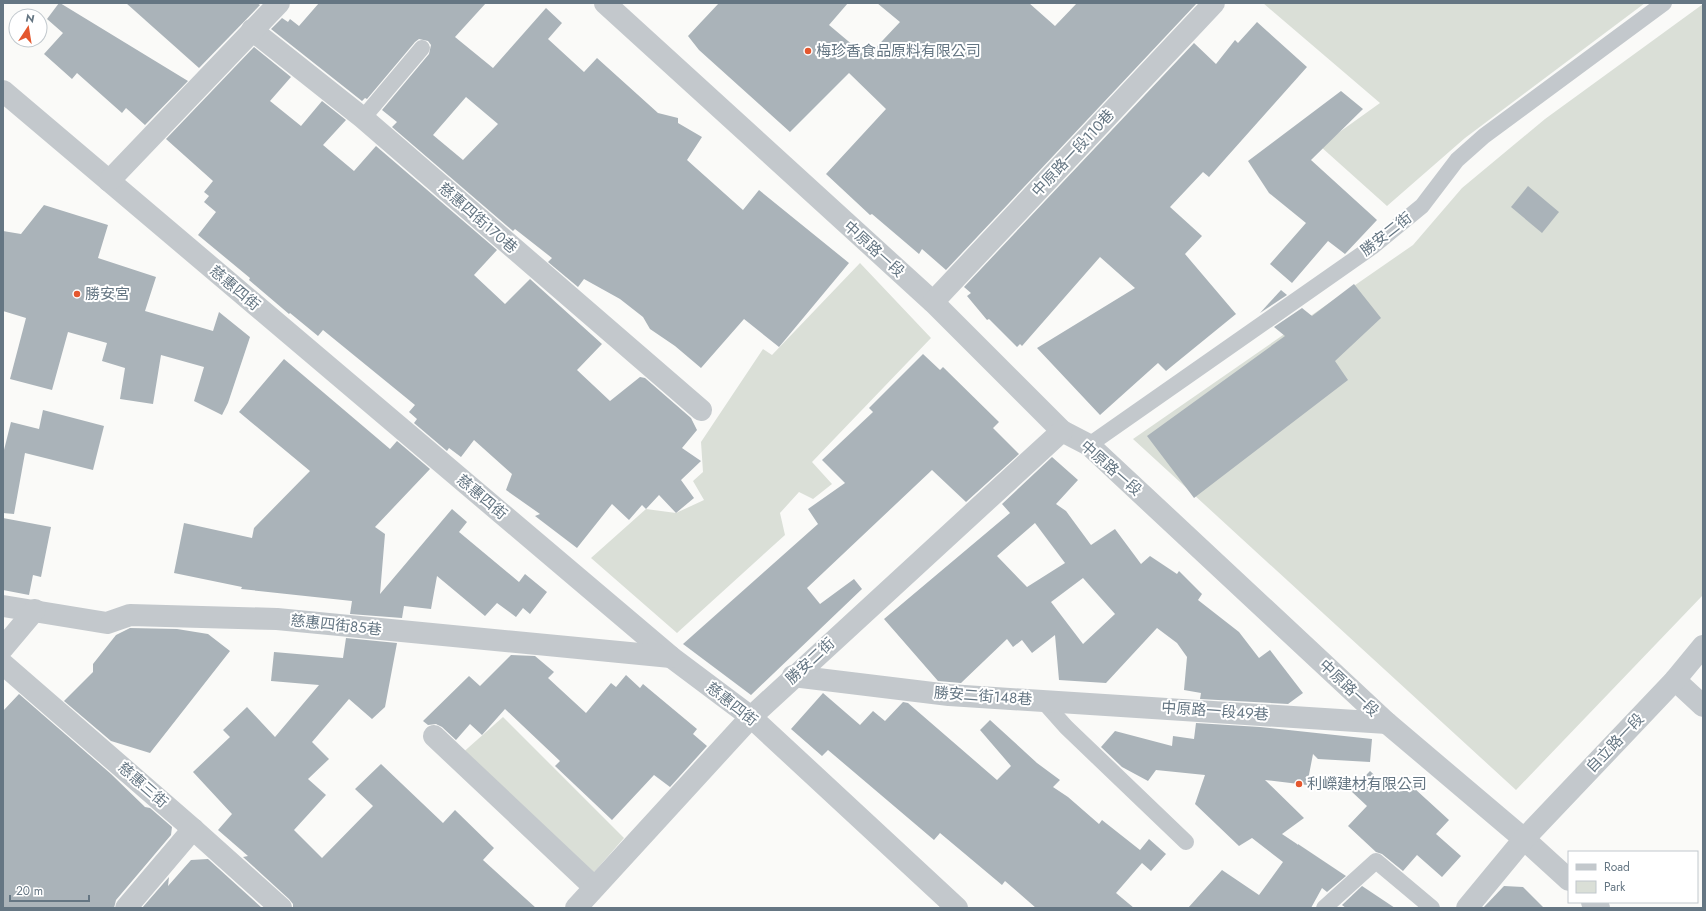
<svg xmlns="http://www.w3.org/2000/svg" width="1706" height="911" font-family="Jost,'Noto Sans TC',sans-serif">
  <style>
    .green { fill: #dadfd7 }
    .building { fill: #aab3b9; fill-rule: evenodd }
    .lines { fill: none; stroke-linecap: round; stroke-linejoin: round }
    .service { stroke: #c3c8cc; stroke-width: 16 }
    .minor { stroke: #c3c8cc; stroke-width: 22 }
    .poi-dot { fill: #e4572e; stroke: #fff; stroke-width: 1.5 }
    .labels { text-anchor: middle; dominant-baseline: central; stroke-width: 4; stroke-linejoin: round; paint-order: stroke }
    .poi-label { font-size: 15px; fill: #657683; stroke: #fff; text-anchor: start }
    .street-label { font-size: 15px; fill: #657683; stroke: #fff }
  </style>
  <rect width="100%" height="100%" fill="#fafaf8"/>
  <!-- green -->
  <g class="green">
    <polygon points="1263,3 1645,3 1465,138 1387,206 1320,146 1380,103"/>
    <polygon points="1703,4 1703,595 1516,790 1133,439 1413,245 1462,188 1545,119"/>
    <polygon points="860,263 931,338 812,462 832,484 813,499 799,492 780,513 785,535 677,633 591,558 646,509 676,513 704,500 693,481 703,472 701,442 763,349 772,355"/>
    <polygon points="503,717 624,838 590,877 460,755"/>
  </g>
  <!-- building -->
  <g class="building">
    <polygon points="59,3 60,3 188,81 145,125 126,108 122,113 77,73 72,79 44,54 63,33 47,19"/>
    <polygon points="126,3 257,3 260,5 199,68"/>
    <path d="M319 3H486L455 37 493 68 546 8 562 23 548 39 584 72 597 58 658 113 678 118V123L702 137 687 160 743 210 759 190 849 263 779 347 744 319 701 368 675 346 650 329 643 317 620 299 584 279 578 287 548 262 552 258 515 229 513 231 392 127 397 122 382 110 429 54 431 45 428 41 419 39 415 42 367 99 365 98 362 101 271 29 282 18 288 22 290 19 299 26ZM466 97 498 124 463 160 433 135Z"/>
    <polygon points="719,3 848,3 829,25 867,57 900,22 877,3 1029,3 1055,26 1077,3 1197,3 946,270 922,249 919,254 872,214 870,215 826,174 886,109 849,73 790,132 699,50 688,36"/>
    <polygon points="1257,22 1307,67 1209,177 1203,172 1170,207 1202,236 1185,254 1236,314 1166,371 1158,363 1100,415 1037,348 1135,288 1100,257 1022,346 1020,344 1017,347 989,319 987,320 967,296 971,293 964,287 1194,43 1216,64 1235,40 1238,43"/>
    <polygon points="254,47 291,77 270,101 301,126 322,101 346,120 323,145 354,171 376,146 497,250 474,275 505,304 530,279 602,344 577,370 610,401 640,377 645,378 691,418 697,430 682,448 701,461 681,480 694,498 676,513 659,495 646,509 642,505 629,520 612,504 577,548 535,516 540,514 506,490 512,474 474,440 461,457 449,448 447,451 414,423 417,419 409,412 415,405 323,330 318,336 290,313 289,314 249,280 250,278 198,235 216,212 204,202 209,196 204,192 213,181 166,139"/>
    <polygon points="1341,91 1363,109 1311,160 1377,220 1345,254 1328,241 1292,283 1270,264 1306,223 1269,193 1248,161"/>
    <polygon points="1528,186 1559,212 1542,233 1511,207"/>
    <polygon points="44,205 108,225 98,258 156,277 145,311 213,331 219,312 250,337 228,403 222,415 194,401 204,367 161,355 153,404 120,399 125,368 102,361 107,343 68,332 52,390 10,379 26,318 3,311 3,231 21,234"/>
    <polygon points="1354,284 1381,318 1335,361 1348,380 1194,498 1147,436 1285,336 1274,327 1302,308 1312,316"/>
    <polygon points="1281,290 1287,295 1260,313"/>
    <polygon points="923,354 940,370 943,367 999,422 993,428 1019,454 966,502 932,470 807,588 820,604 854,579 862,589 751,695 683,644 818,524 808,509 845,483 822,460 873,412 869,408"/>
    <polygon points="284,359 390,449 397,441 430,469 375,527 385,534 380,594 452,509 467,522 459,532 519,582 525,574 547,592 530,614 523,608 516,617 497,603 485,616 437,576 431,609 404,606 402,618 350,614 352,601 241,589 242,587 174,573 184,523 252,538 254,528 310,471 239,412"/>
    <polygon points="43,410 104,426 93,470 25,453 14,514 3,513 3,454 11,422 39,429"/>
    <path d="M1052 457 1078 480 1056 504 1066 511 1091 545 1115 529 1141 564 1150 556 1177 574 1179 571 1202 594 1198 600 1239 632 1259 658 1270 650 1303 693 1288 704 1200 699 1201 693 1184 690 1187 657 1177 643 1157 628 1106 683 1059 680 1055 635 1032 653 1022 640 1013 647 1007 639 961 683 938 681 884 619 1010 513 1002 504ZM1035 523 1065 563 1027 587 997 556ZM1083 578 1115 614 1083 644 1051 602Z"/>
    <polygon points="3,518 51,527 41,577 33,575 29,595 3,590"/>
    <polygon points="130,628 177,629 208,634 230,651 150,753 111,741 64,701 93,672 93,664 116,635"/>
    <polygon points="346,638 397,643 385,707 372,719 349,699 312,742 329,759 308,779 326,795 294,830 322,858 373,806 355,789 381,764 443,823 455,810 494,848 483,860 536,908 293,908 293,904 289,899 243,857 248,856 218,830 232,814 193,772 230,737 223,730 247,707 275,737 319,685 271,681 274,652 343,658"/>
    <polygon points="511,655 535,656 554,672 548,678 586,713 611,683 616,687 626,675 640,688 643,684 697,729 693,734 707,746 670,787 654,775 612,820 555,766 560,761 505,709 482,735 470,724 456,740 442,727 436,724 428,725 423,721 469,676 480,686"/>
    <polygon points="823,693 860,725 873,711 885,721 903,702 908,703 997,780 1011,766 980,730 990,720 1037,763 1060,780 1053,787 1068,797 1099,824 1102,820 1140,850 1149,839 1166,854 1151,871 1142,863 1116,893 1134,908 1036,908 1005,881 1002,885 940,833 934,840 828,750 822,756 791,729"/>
    <polygon points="19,694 111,774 145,807 150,808 172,827 171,835 116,900 114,908 3,908 3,711"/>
    <polygon points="1196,723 1260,727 1372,739 1370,762 1318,759 1313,754 1307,785 1265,780 1304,818 1282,834 1297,844 1297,845 1298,844 1346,876 1327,892 1322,888 1311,908 1188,908 1222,870 1259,895 1283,862 1252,838 1239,846 1195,804 1205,775 1156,770 1148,781 1122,767 1101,747 1115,731 1172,746 1173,736 1194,739"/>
    <polygon points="1370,771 1391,791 1403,778 1449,820 1436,834 1461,856 1442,877 1417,855 1403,871 1382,854 1376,852 1348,826 1367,806 1351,791"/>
    <polygon points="208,859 262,908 142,908 169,877 168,886 191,860"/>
    <polygon points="1362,886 1395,908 1346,908 1342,905"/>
    <polygon points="1504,886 1523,887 1544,908 1483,908"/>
  </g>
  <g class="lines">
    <!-- service -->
    <g class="service">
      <polyline points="363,118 422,48"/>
      <polyline points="1089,445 1372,247 1422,206 1457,160 1484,136 1664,3"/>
      <polyline points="1042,700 1066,727 1186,842"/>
      <polyline points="1324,908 1376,861 1432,908"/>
    </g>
    <!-- minor -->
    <g class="minor">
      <polyline points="605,3 933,302 1062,431 1089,445 1387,723 1524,839 1569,880"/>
      <polyline points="252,30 363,118 701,410"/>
      <polyline points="3,91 671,657 751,717 957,908"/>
      <polyline points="109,181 279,3"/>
      <polyline points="933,302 1214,3"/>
      <polyline points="3,606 107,623 130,615 277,619 671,657"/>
      <polyline points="3,648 35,610"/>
      <polyline points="3,664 193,829 281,908"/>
      <polyline points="793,676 949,695 1387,723"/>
      <polyline points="1675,680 1703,706"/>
      <polyline points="434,736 594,887"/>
      <polyline points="1592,902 1599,908"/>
      <polyline points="126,908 193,829"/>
      <polyline points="576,908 751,717 1062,431"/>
      <polyline points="1467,908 1524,839 1675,680 1703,646"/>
    </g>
  </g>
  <!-- markers -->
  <g class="poi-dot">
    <circle cx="808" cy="51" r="4"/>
    <circle cx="77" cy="294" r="4"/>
    <circle cx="1299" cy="784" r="4"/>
  </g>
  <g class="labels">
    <!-- poi labels -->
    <g class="poi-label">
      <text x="816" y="51">梅珍香食品原料有限公司</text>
      <text x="85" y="294">勝安宮</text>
      <text x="1307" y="784">利嶸建材有限公司</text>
    </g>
    <!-- street labels -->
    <g class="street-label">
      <text transform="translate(1073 153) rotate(-47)">中原路一段110巷</text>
      <text transform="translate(478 218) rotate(41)">慈惠四街170巷</text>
      <text transform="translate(1386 234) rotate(-38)">勝安二街</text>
      <text transform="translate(874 249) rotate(42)">中原路一段</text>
      <text transform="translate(235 288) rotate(40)">慈惠四街</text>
      <text transform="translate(1111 468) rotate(41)">中原路一段</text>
      <text transform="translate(482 497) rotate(40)">慈惠四街</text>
      <text transform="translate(336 625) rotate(6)">慈惠四街85巷</text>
      <text transform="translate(810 661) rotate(-43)">勝安二街</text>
      <text transform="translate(1349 688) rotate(43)">中原路一段</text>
      <text transform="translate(983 696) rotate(4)">勝安二街148巷</text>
      <text transform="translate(732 704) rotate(38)">慈惠四街</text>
      <text transform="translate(1215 711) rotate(4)">中原路一段49巷</text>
      <text transform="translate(1615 743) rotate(-46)">自立路一段</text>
      <text transform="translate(143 785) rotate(41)">慈惠三街</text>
    </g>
  </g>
  <!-- border -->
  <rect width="1706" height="911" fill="none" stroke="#657683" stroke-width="8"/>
  <!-- legend -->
  <rect x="1568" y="851" width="130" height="52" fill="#ffffff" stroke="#c1c8cd"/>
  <rect x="1576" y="864" width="20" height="6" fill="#c3c8cc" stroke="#c1c8cd"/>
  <text x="1604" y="871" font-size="12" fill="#657683">Road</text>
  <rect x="1576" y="881" width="20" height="12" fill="#dadfd7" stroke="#c1c8cd"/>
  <text x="1604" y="891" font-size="12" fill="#657683">Park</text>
  <!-- north arrow -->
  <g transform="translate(28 28) rotate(12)"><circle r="19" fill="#ffffff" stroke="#c1c8cd"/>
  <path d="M0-3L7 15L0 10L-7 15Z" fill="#e4572e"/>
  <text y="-6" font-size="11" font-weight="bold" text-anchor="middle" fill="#657683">N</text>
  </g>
  <!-- scale -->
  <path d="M10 895v6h79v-6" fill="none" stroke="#657683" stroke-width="2"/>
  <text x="16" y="895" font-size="12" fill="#657683" stroke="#ffffff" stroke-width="3" paint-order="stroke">20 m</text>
</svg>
